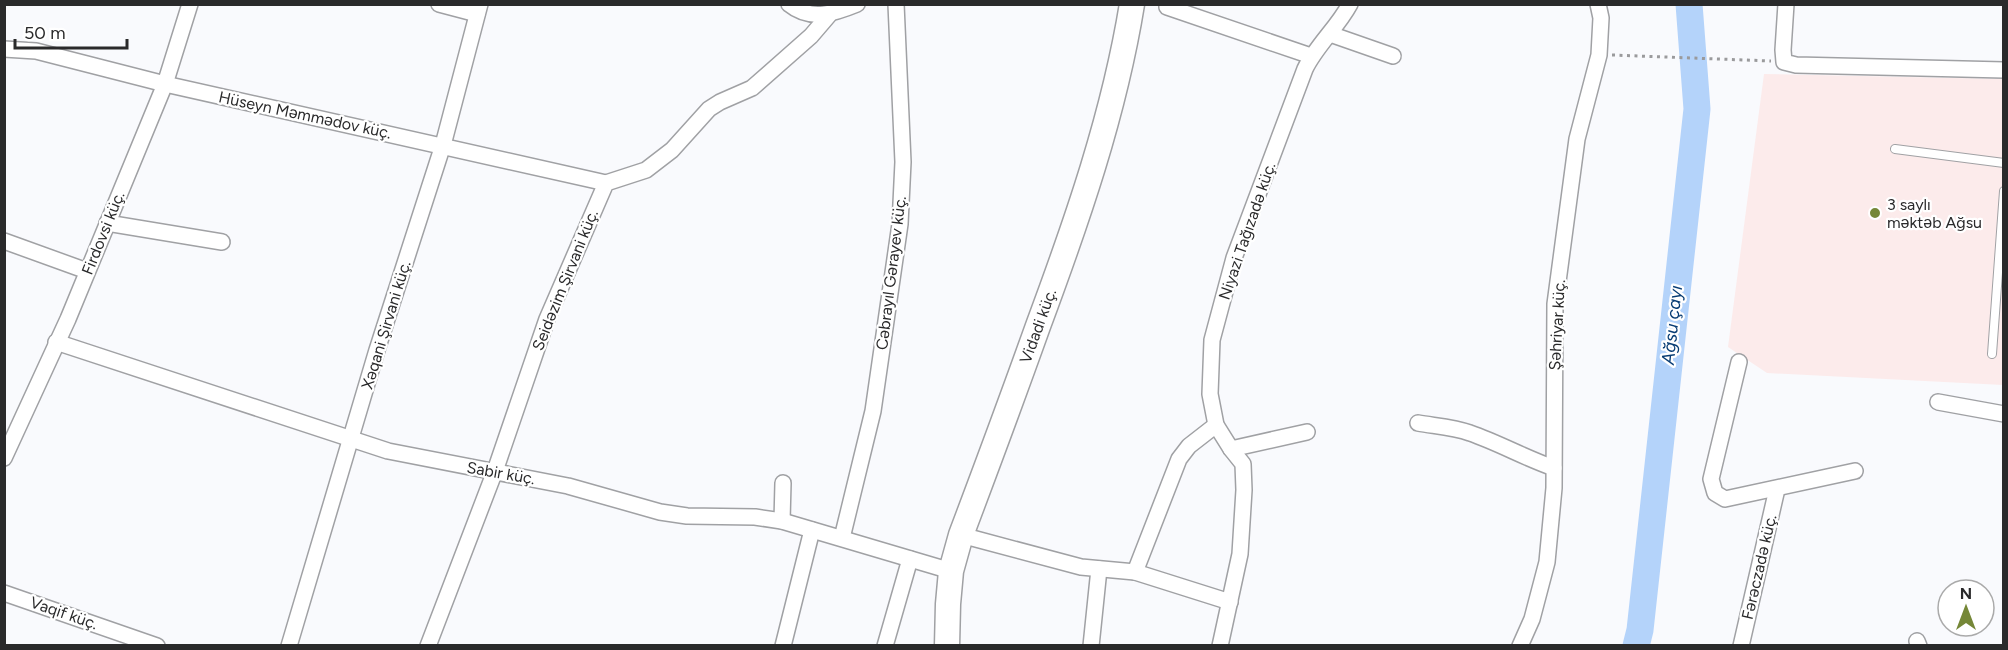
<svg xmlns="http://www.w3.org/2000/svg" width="2008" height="650" font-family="Figtree,sans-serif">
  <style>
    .education { fill: #fcebeb }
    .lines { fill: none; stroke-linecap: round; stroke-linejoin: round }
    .river { stroke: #b4d3fa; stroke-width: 27 }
    .lane-casing { stroke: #a0a1a4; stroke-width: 10 }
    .street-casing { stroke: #a0a1a4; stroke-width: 18 }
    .primary-casing { stroke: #a0a1a4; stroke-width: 27 }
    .path { stroke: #9a9a9c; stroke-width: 3; stroke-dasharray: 3 4.5; stroke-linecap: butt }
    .lane { stroke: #fff; stroke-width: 8 }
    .street { stroke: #fff; stroke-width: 15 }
    .primary { stroke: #fff; stroke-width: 24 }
    .poi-dot { fill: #758737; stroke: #fff; stroke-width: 2 }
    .labels { text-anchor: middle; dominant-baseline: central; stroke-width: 4.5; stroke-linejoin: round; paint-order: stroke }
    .street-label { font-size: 16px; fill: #2a2a2b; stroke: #fff }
    .poi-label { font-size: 16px; fill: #2a2a2b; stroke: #fff; text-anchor: start }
    .water-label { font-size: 18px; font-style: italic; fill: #073c74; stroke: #fff }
  </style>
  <rect width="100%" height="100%" fill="#f9fafd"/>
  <!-- education -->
  <polygon class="education" points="1764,74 2003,79 2003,385 1767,373 1728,347"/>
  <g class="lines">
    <!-- river -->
    <polyline class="river" points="1636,646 1640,630 1697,109 1689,4"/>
    <defs>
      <g id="lane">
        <polyline points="1895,149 2004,163"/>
        <polyline points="1992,354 2004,191"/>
      </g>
      <g id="street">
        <polyline points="439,4 477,14"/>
        <path d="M789 4C811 22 835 13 857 4"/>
        <polyline points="1786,4 1783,50 1784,62 1796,65 2004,70"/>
        <polyline points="1167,7 1311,56"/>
        <polyline points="1330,34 1393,56"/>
        <polyline points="4,49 36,51 165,84 606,183"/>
        <polyline points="107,223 222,242"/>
        <polyline points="4,241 87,271"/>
        <polyline points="56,342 388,451 568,486 660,512 687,516 755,517 782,521 951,571"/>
        <polyline points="1739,362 1711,479 1715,493 1725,499 1855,471"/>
        <polyline points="1938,402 2004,414"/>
        <path d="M1418 423C1435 426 1454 427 1470 433 1499 443 1525 458 1554 468"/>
        <polyline points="1231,449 1307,432"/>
        <polyline points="4,458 68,319 165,84 190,4"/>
        <polyline points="782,521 783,483"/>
        <polyline points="961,535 1081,567 1135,572 1230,602"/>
        <polyline points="842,538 873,411 900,224 903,162 896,4"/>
        <polyline points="1135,572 1179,459 1189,446 1216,425"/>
        <polyline points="4,593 157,646"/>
        <polyline points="1917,641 1919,646"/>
        <polyline points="289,646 377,350 443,145 480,4"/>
        <polyline points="428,646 495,471 547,319 606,183 646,170 672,150 709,109 720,102 752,88 811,36 829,15"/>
        <polyline points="783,646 812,530"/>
        <polyline points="885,646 910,559"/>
        <polyline points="1091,646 1099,569"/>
        <path d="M1220 646 1240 554 1244 490 1243 464 1231 449 1216 425 1210 394 1212 340 1234 258 1305 69C1316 46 1337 28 1350 4"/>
        <polyline points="1520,646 1532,619 1547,562 1554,488 1555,304 1577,139 1599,55 1601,18 1598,4"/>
        <polyline points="1741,646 1777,489"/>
      </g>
      <path id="primary" d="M947 646 948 604 951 571 961 535C987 466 1013 396 1038 326 1077 221 1114 115 1132 4"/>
    </defs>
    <!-- lane casing -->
    <use href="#lane" class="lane-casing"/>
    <!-- street casing -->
    <use href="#street" class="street-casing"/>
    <!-- primary casing -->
    <use href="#primary" class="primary-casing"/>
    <!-- path -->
    <polyline class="path" points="1612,55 1771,61"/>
    <!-- lane -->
    <use href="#lane" class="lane"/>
    <!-- street -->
    <use href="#street" class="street"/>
    <!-- primary -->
    <use href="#primary" class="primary"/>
  </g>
  <!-- markers -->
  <circle class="poi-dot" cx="1875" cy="213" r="6"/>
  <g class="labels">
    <!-- street labels -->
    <g class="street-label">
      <text transform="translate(305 115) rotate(12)">Hüseyn Məmmədov küç.</text>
      <text transform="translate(1247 231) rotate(-71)">Niyazi Tağızadə küç.</text>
      <text transform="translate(103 233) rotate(-68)">Firdovsi küç.</text>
      <text transform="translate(891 273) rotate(-83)">Cəbrayıl Gərayev küç.</text>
      <text transform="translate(565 280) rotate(-68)">Seidəzim Şirvani küç.</text>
      <text transform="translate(386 325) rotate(-73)">Xəqani Şirvani küç.</text>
      <text transform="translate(1557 325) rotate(-87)">Şəhriyar küç.</text>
      <text transform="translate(1038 326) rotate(-70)">Vidadi küç.</text>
      <text transform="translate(501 473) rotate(10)">Sabir küç.</text>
      <text transform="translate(1759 567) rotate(-77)">Fərəczadə küç.</text>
      <text transform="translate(64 613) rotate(19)">Vaqif küç.</text>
    </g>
    <!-- poi labels -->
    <g class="poi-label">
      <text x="1887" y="204">3 saylı<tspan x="1887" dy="18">məktəb Ağsu</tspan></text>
    </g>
    <!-- water labels -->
    <g class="water-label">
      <text transform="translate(1672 325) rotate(-84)">Ağsu çayı</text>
    </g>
  </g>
  <!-- border -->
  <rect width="2008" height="650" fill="none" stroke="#2a2a2b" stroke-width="12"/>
  <!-- north arrow -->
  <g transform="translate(1966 608)"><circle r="28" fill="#ffffff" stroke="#aaaaaa" stroke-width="1.5"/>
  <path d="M0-4.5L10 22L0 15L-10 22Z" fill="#758737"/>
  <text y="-9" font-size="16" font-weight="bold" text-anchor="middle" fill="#2a2a2b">N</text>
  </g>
  <!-- scale -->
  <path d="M15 39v9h112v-9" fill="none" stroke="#2a2a2b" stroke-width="3"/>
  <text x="24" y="39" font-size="18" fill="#2a2a2b" stroke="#ffffff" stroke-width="4.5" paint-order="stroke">50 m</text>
</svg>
